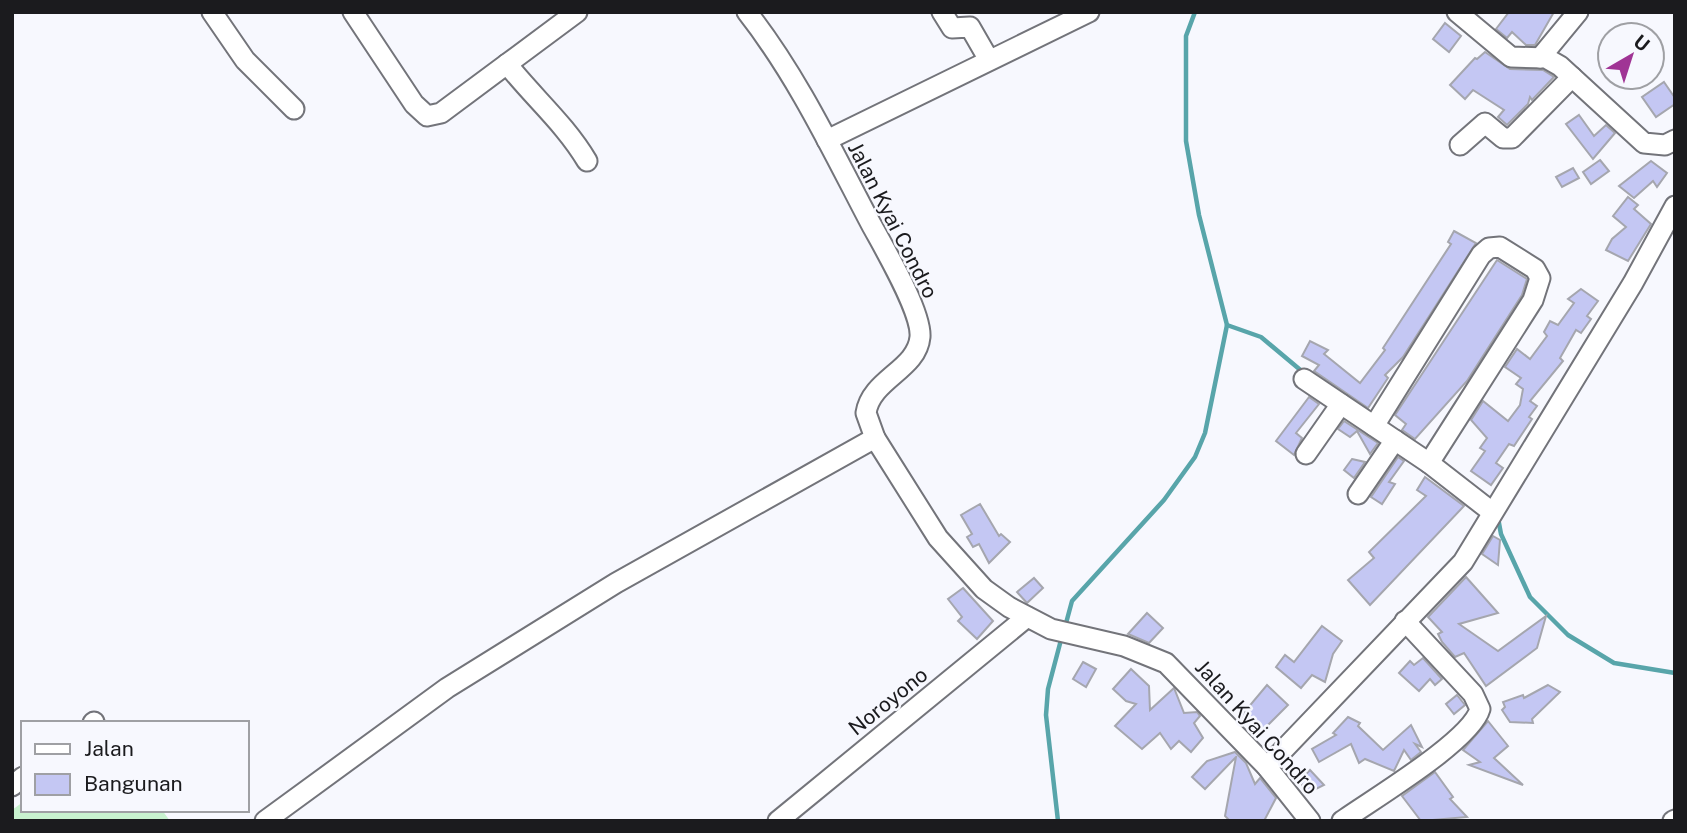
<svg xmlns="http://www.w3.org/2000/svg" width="1687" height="833" font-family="'Public Sans',sans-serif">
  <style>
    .green { fill: #c8f2cf }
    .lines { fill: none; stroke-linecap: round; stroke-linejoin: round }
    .stream { stroke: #58a5aa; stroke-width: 4.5 }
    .building { fill: #c4c7f3; stroke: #a5a6ae; stroke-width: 2 }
    .minor-casing { stroke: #73747a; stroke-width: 23 }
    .minor { stroke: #fff; stroke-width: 19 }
    .labels { text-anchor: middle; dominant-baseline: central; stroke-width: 5; stroke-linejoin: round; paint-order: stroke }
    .street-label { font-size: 21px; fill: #1b1b1e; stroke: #f7f8fe }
  </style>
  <rect width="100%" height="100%" fill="#f7f8fe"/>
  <!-- green -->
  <polygon class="green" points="23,802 23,810 162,810 170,821 12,821 12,810"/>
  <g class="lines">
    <!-- stream -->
    <g class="stream">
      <polyline points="1227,325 1261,337 1304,373"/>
      <polyline points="1498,518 1501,534 1530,597 1568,635 1614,663 1675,673"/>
      <polyline points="1065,627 1072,601 1164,500 1195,457 1205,433 1227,325 1199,215 1186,141 1186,36 1195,12"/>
      <polyline points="1058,821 1046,715 1048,689 1062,636"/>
    </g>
  </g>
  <!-- building -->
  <g class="building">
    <polygon points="1509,12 1554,12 1535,45 1526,45 1512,32 1507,38 1496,29"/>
    <polygon points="1445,23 1461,36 1449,52 1433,39"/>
    <polygon points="1485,52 1510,69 1543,70 1554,77 1532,100 1530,97 1528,104 1507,125 1498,117 1504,110 1473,90 1465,99 1450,85 1475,58 1477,59"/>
    <polygon points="1664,82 1675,98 1675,104 1656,117 1642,97"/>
    <polygon points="1579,115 1594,136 1606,125 1615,133 1593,159 1566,124"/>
    <polygon points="1600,160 1609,171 1591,184 1583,172"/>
    <polygon points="1651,161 1667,173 1657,187 1653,181 1634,198 1619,186"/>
    <polygon points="1573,168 1579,178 1562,187 1556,177"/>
    <polygon points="1628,197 1638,205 1634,209 1651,224 1628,261 1606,250 1612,239 1626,227 1613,216"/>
    <polygon points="1454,231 1476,243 1403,357 1385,375 1388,378 1368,408 1314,371 1319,365 1302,356 1310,341 1328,350 1324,354 1360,383 1385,350 1383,348 1451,244 1448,242"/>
    <polygon points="1497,260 1527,279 1522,295 1467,381 1415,439 1402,430 1406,424 1395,415"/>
    <polygon points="1581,289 1598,301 1587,316 1591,319 1581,333 1576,330 1560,358 1563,361 1530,401 1537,406 1529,417 1532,419 1514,446 1509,444 1496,463 1503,468 1491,485 1471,471 1485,451 1480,448 1487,438 1471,420 1483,401 1508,421 1520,405 1523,389 1516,384 1521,378 1505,367 1517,349 1530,359 1547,336 1544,332 1550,321 1558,325 1574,303 1568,299"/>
    <polygon points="1309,397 1319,404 1296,433 1302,438 1294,455 1276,441"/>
    <polygon points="1344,421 1378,443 1370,454 1357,431 1350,437 1338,429"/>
    <polygon points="1398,457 1404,461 1389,482 1395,484 1382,504 1371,497"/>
    <polygon points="1352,459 1365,462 1354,478 1344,470"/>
    <polygon points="1425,477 1464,506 1370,605 1348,580 1374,558 1369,552 1426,496 1417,490"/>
    <polygon points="980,504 999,536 1001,534 1010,542 989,563 979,544 973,547 967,537 972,534 961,515"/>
    <polygon points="1493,536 1500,540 1498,565 1482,554"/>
    <polygon points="1466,577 1498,613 1459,624 1498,651 1546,616 1537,648 1486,686 1464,653 1455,657 1442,642 1438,634 1442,632 1428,617"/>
    <polygon points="1034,578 1043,588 1027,603 1017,592"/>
    <polygon points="963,588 993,621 977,639 958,621 962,617 948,599"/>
    <polygon points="1147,613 1163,628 1149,643 1128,634"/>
    <polygon points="1322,626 1342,641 1333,654 1325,682 1312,675 1301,688 1276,667 1285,655 1294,662"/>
    <polygon points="1423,658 1442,679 1435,685 1430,679 1419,691 1399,673 1410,661 1414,665"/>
    <polygon points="1083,662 1096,669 1086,687 1073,679"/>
    <polygon points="1131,669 1149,686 1150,710 1174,688 1184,713 1197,712 1200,716 1194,723 1203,738 1191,752 1179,741 1171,749 1160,733 1142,749 1115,726 1136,704 1126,701 1113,689"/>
    <polygon points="1267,685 1288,705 1261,732 1241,716"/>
    <polygon points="1548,685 1560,692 1532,719 1533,723 1510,722 1502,710 1505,707 1503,702 1523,695 1524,698"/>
    <polygon points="1457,695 1465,705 1454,714 1446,704"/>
    <polygon points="1348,717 1360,723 1358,726 1383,750 1411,725 1422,747 1415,744 1421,752 1411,760 1404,750 1394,771 1365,759 1359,763 1351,744 1319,762 1312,749 1336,735 1333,733"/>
    <polygon points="1488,721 1508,746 1494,758 1523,785 1469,765 1480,762 1463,750"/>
    <polygon points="1235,752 1246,763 1255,784 1260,778 1276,798 1264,821 1230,821 1225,816 1236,757 1205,789 1192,777 1207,761"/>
    <polygon points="1310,770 1324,785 1306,794 1300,780"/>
    <polygon points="1435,772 1453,797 1450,799 1467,817 1421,821 1402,796"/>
  </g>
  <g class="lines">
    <defs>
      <g id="minor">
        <polyline points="212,12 245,60 294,109"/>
        <polyline points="353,12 414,104 427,116 441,113 507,64"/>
        <path d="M577 12 507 64C534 98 565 124 587 161"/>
        <path d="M747 12C798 77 833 152 871 224 884 248 922 312 920 337 917 370 871 379 866 413L875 438 938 538 984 589 1009 607 1051 629 1124 646 1166 663 1267 767 1310 821"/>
        <polyline points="942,12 952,28 970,27 989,60"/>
        <polyline points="1457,12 1511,57 1546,58 1560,66 1644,143 1665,145 1675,140"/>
        <polyline points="1540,58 1578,12"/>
        <polyline points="827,140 1089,12"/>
        <polyline points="1460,145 1485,123 1503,138 1512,138 1572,77"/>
        <polyline points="1304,379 1429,463 1492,512"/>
        <polyline points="1374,426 1481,255 1489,248 1500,247 1535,269 1540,278 1533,300 1429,463"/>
        <polyline points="1306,454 1341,404"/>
        <polyline points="1358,494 1395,440"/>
        <polyline points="93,723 94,722"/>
        <polyline points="1267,767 1463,562 1633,283 1675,206"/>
        <polyline points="12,786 23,777"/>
        <polyline points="265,821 447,688 616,583 875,438"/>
        <polyline points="778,821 1027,617"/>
        <path d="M1342 821C1373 799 1471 741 1480 709L1473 694 1405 621"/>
        <polyline points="1673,821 1675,820"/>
      </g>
    </defs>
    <!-- minor casing -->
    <use href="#minor" class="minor-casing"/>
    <!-- minor -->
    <use href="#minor" class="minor"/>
  </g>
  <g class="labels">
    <!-- street labels -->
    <g class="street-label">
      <text transform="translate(893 220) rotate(63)">Jalan Kyai Condro</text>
      <text transform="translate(888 701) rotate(-39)">Noroyono</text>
      <text transform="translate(1257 727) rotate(48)">Jalan Kyai Condro</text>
    </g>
  </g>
  <!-- border -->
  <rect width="1687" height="833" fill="none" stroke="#1b1b1e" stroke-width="28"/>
  <!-- legend -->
  <rect x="21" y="721" width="228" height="91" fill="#f7f8fe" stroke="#9fa0a4" stroke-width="2"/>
  <rect x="35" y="744" width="35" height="10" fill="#ffffff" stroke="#9fa0a4" stroke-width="2"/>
  <text x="84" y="756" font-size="21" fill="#1b1b1e">Jalan</text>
  <rect x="35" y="774" width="35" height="21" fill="#c4c7f3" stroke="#9fa0a4" stroke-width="2"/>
  <text x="84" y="791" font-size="21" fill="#1b1b1e">Bangunan</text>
  <!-- north arrow -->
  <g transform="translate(1631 56) rotate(39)"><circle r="33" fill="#f7f8fe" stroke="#9fa0a4" stroke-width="2"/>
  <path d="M0-5L12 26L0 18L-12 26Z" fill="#a03495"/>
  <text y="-10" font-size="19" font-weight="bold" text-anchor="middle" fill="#1b1b1e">U</text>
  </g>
</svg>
